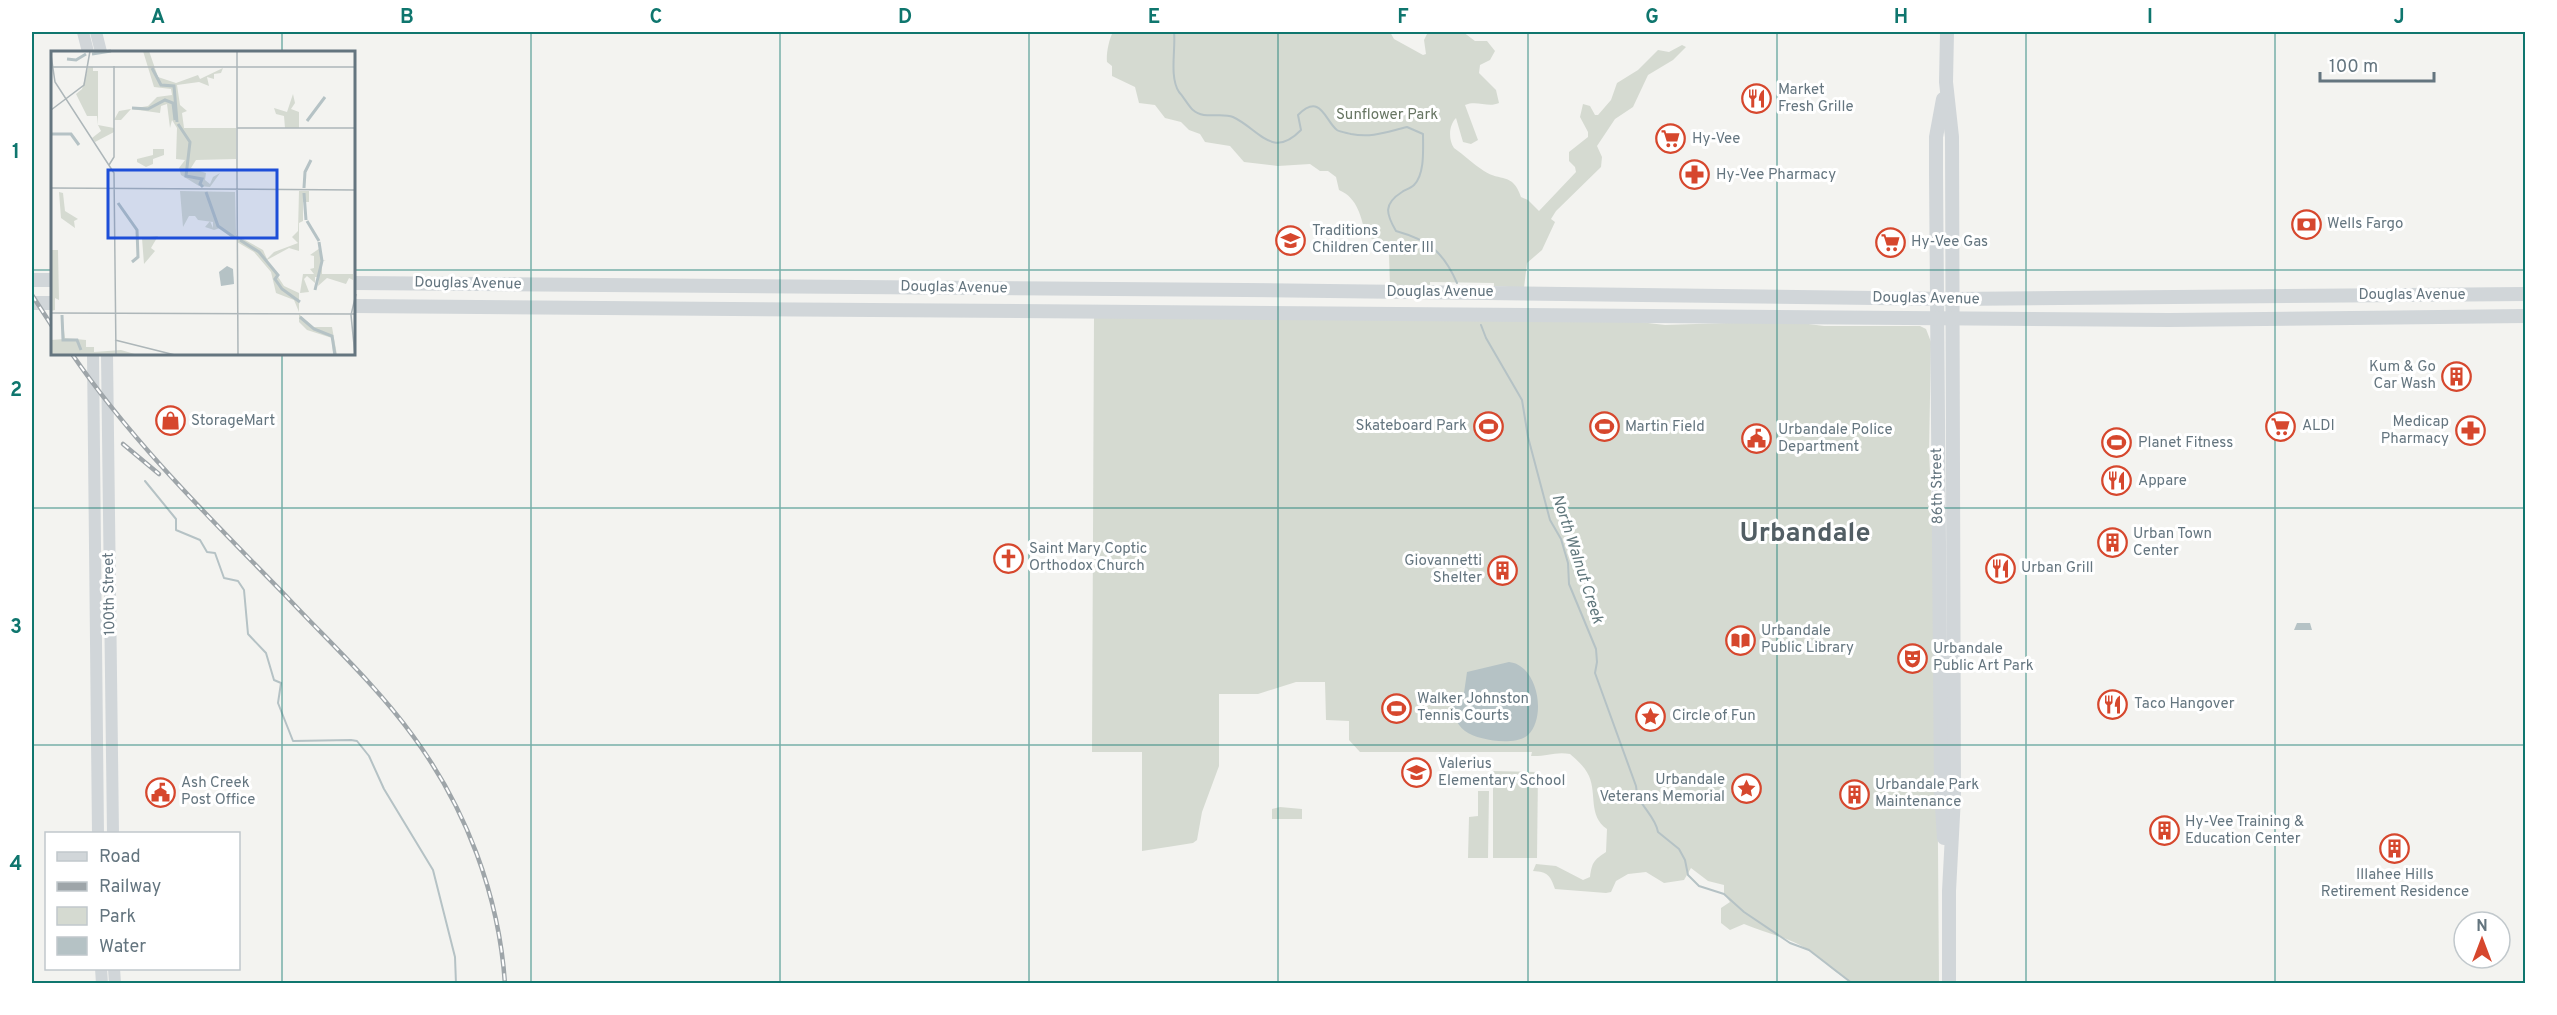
<svg xmlns="http://www.w3.org/2000/svg" width="2557" height="1015" font-family="Overpass,sans-serif">
  <style>
    .green { fill: #d5dad1 }
    .water { fill: #b5c2c5 }
    .lines { fill: none; stroke-linecap: round; stroke-linejoin: round }
    .stream { stroke: #b5c2c5; stroke-width: 2 }
    .secondary { stroke: #d1d6d9; stroke-width: 12 }
    .primary { stroke: #d1d6d9; stroke-width: 14 }
    .rail-casing { stroke: #9ea5a9; stroke-width: 4.5 }
    .rail { stroke: #fff; stroke-width: 2; stroke-dasharray: 7; stroke-linecap: butt }
    .grid { fill: none; stroke: #0f766e; stroke-width: 1.5; stroke-opacity: 0.55 }
    .labels { text-anchor: middle; dominant-baseline: central; stroke-width: 6; stroke-linejoin: round; paint-order: stroke }
    .poi-label { font-size: 15px; fill: #64757f; stroke: #fff; text-anchor: start }
    .park-label { font-size: 15px; fill: #687663; stroke: #fff }
    .street-label { font-size: 15px; fill: #64757f; stroke: #fff }
    .water-label { font-size: 16px; font-style: italic; fill: #60777c; stroke: #fff }
    .town-label { font-size: 27px; font-weight: bold; fill: #525e64; stroke: #fff }
    .inset-river { fill: none; stroke: #b5c2c5; stroke-width: 3 }
    .inset-road { fill: none; stroke: #adb6b9; stroke-width: 1.5 }
    .view { fill: #1d4ed8; fill-opacity: 0.15; stroke: #1d4ed8; stroke-width: 3 }
    .inset-edge { fill: none; stroke: #64757f; stroke-width: 3 }
    .neatline { fill: none; stroke: #0f766e; stroke-width: 2 }
    .grid-label { font-size: 20px; text-anchor: middle; font-weight: bold; fill: #0f766e }
  </style>
  <rect width="100%" height="100%" fill="#f3f3f0"/>
  <!-- green -->
  <g class="green">
    <path d="M1113 32H1390L1394 39 1423 55 1426 54 1424 40 1428 32H1463L1475 41H1487L1495 51 1490 60 1480 65 1479 73 1496 90 1499 103C1488 108 1477 100 1465 105L1478 140 1471 144 1463 142 1456 118C1449 125 1448 139 1454 148 1464 155 1473 164 1484 171 1500 182 1513 172 1521 197L1528 200 1539 211 1576 172 1575 167 1569 161V152L1588 137V132L1580 117 1583 104 1590 106 1595 115H1598L1611 100 1617 83 1638 70 1658 50 1669 52 1682 45 1686 47 1673 60 1648 75 1633 107 1615 119 1597 146 1602 157 1601 167 1556 211 1551 219 1555 222 1542 250 1527 263 1524 288 1494 286V283L1430 282V286L1390 287 1389 254 1384 253 1381 243 1366 236C1361 217 1358 198 1339 190L1336 177 1328 171H1320L1310 164 1278 166 1244 162 1230 146 1205 142 1200 134 1189 130 1181 122 1165 118 1155 105 1139 103 1135 87 1112 76V66L1107 62C1106 54 1109 39 1113 32Z"/>
    <path d="M1094 316 1622 320 1665 325 1785 321 1824 326H1920L1926 329 1931 342 1929 453 1936 584 1939 983C1912 983 1882 987 1856 983 1845 982 1821 959 1811 952 1790 937 1767 934 1744 924L1730 930 1721 923V908L1730 902 1724 894V885L1708 881 1691 868 1684 880 1664 883 1646 872 1628 874 1616 881 1611 892 1606 893 1555 889C1550 875 1548 872 1533 871L1536 864 1556 866 1583 880 1590 877C1592 862 1594 860 1606 852L1607 829C1588 816 1597 794 1589 776 1585 767 1577 760 1570 754 1556 751 1545 757 1531 756L1532 752H1360L1349 740V721L1326 720 1325 682H1296L1258 694H1219V766L1202 812 1197 840 1193 843 1142 851V752H1092Z"/>
    <polygon points="1493,771 1538,772 1537,858 1493,858"/>
    <polygon points="1478,791 1489,791 1488,858 1468,858 1469,817 1478,816"/>
    <polygon points="1280,807 1302,809 1302,819 1272,819 1272,809"/>
  </g>
  <!-- water -->
  <g class="water">
    <polygon points="2297,623 2310,623 2312,630 2294,630"/>
    <path d="M1509 662C1538 665 1547 717 1528 735 1515 746 1479 741 1465 731 1456 724 1452 713 1451 702L1464 693 1467 672Z"/>
  </g>
  <g class="lines">
    <!-- stream -->
    <g class="stream">
      <path d="M1174 32C1176 48 1169 77 1179 92 1183 96 1189 107 1193 110 1204 120 1221 112 1233 117 1259 129 1272 160 1301 130L1298 115C1321 92 1325 121 1337 130 1340 132 1348 133 1351 134 1372 138 1386 132 1407 127L1423 134C1423 149 1425 174 1414 185 1411 188 1405 190 1402 192 1383 204 1386 214 1396 231 1428 240 1443 251 1457 283"/>
      <path d="M1481 325 1486 338 1522 400 1528 437 1550 520 1561 539 1568 563 1569 584 1596 649 1597 662 1595 673 1636 786C1636 804 1655 814 1658 832L1679 849 1685 860 1688 875 1699 886 1724 894 1744 912 1790 943 1809 950 1853 984"/>
      <polyline points="145,481 176,519 176,530 200,540 207,552 215,553 224,578 238,581 244,590 248,634 266,653 274,680 281,683 278,703 293,741 351,740 357,741 369,756 384,789 433,870 455,957 456,984"/>
    </g>
    <!-- secondary -->
    <g class="secondary">
      <polyline points="83,32 88,52"/>
      <polyline points="96,32 101,52"/>
      <polyline points="93,354 98,834"/>
      <polyline points="107,354 113,834"/>
      <polyline points="101,968 102,984"/>
      <polyline points="114,968 115,984"/>
    </g>
    <!-- primary -->
    <g class="primary">
      <polyline points="1947,32 1946,82 1952,137 1954,797 1949,891 1949,984"/>
      <polyline points="1943,99 1936,137 1936,173 1941,791 1944,838"/>
      <polyline points="32,280 52,280"/>
      <polyline points="354,283 1245,290 1952,299 2526,294"/>
      <polyline points="32,303 52,303"/>
      <polyline points="354,306 2169,320 2526,316"/>
    </g>
    <defs>
      <g id="rail">
        <polyline points="32,295 52,326"/>
        <path d="M72 354C133 443 210 518 285 595 328 641 376 685 413 736 466 808 499 895 505 984"/>
        <polyline points="123,444 159,474"/>
      </g>
    </defs>
    <!-- rail casing -->
    <use href="#rail" class="rail-casing"/>
    <!-- rail -->
    <use href="#rail" class="rail"/>
  </g>
  <!-- grid -->
  <path class="grid" d="M282 32V52M531 32V984M780 32V984M1029 32V984M1278 32V984M1528 32V984M1777 32V984M2026 32V984M2275 32V984M32 270H52M354 270H2526M282 354V984M32 508H2526M32 745H2526"/>
  <!-- icons -->
  <defs>
    <symbol id="restaurant-ring" viewBox="-11 -11 22 22"><circle r="9.5" fill="#fff" stroke="#d6472d" stroke-width="1.5"/><path d="M-5-6h1v4h1v-4h1v4h1v-4h1v5L-1.5 .5V6h-2V.5L-5-1ZM5-6V6H3V1.5H1.5Q1.5-4 5-6Z" fill="#d6472d"/></symbol>
    <symbol id="supermarket-ring" viewBox="-11 -11 22 22"><circle r="9.5" fill="#fff" stroke="#d6472d" stroke-width="1.5"/><path d="M-6-5.5h2.5l.6 2H6L4.5 2H-2.5L-4.4-4H-6ZM-1.5 3.2a1.3 1.3 0 1 0 .1 0ZM3 3.2a1.3 1.3 0 1 0 .1 0Z" fill="#d6472d"/></symbol>
    <symbol id="pharmacy-ring" viewBox="-11 -11 22 22"><circle r="9.5" fill="#fff" stroke="#d6472d" stroke-width="1.5"/><path d="M-2-6h4v4h4v4h-4v4h-4v-4h-4v-4h4Z" fill="#d6472d"/></symbol>
    <symbol id="bank-ring" viewBox="-11 -11 22 22"><circle r="9.5" fill="#fff" stroke="#d6472d" stroke-width="1.5"/><path d="M-6-4H6V4H-6ZM0-2.3a2.3 2.3 0 1 0 0 4.6a2.3 2.3 0 1 0 0-4.6Z" fill="#d6472d"/></symbol>
    <symbol id="school-ring" viewBox="-11 -11 22 22"><circle r="9.5" fill="#fff" stroke="#d6472d" stroke-width="1.5"/><path d="M0-5L7-2L0 1L-7-2ZM-4 1L0 2.5L4 1V4Q0 6-4 4Z" fill="#d6472d"/></symbol>
    <symbol id="building-ring" viewBox="-11 -11 22 22"><circle r="9.5" fill="#fff" stroke="#d6472d" stroke-width="1.5"/><path d="M-4-6H4V6H1V3H-1V6H-4ZM-2.5-4.3h1.7v1.8h-1.7ZM.8-4.3h1.7v1.8H.8ZM-2.5-1h1.7V.8h-1.7ZM.8-1h1.7V.8H.8Z" fill="#d6472d"/></symbol>
    <symbol id="shop-ring" viewBox="-11 -11 22 22"><circle r="9.5" fill="#fff" stroke="#d6472d" stroke-width="1.5"/><path d="M-5-2.5h2.3a2.7 3.5 0 0 1 5.4 0H5L5.5 6h-11ZM-1.5-2.5h3a1.5 2.3 0 0 0-3 0Z" fill="#d6472d"/></symbol>
    <symbol id="stadium-ring" viewBox="-11 -11 22 22"><circle r="9.5" fill="#fff" stroke="#d6472d" stroke-width="1.5"/><path d="M0-5a6.5 5 0 1 0 0 10a6.5 5 0 1 0 0-10ZM-3.5-1.8h7v3.6h-7Z" fill="#d6472d"/></symbol>
    <symbol id="civic-ring" viewBox="-11 -11 22 22"><circle r="9.5" fill="#fff" stroke="#d6472d" stroke-width="1.5"/><path d="M-.6-6.5H3V-4.5H.6V-3L4-1V1h2V6H-6V1h2V-1L-.6-3ZM-1.2 2.5V6h2.4V2.5Z" fill="#d6472d"/></symbol>
    <symbol id="church-ring" viewBox="-11 -11 22 22"><circle r="9.5" fill="#fff" stroke="#d6472d" stroke-width="1.5"/><path d="M-1.2-6h2.4v3.5h3.3v2.4h-3.3V6h-2.4V-.1h-3.3v-2.4h3.3Z" fill="#d6472d"/></symbol>
    <symbol id="library-ring" viewBox="-11 -11 22 22"><circle r="9.5" fill="#fff" stroke="#d6472d" stroke-width="1.5"/><path d="M-6-4Q-3-5.5-.7-3.5V5Q-3 3-6 4ZM6-4Q3-5.5 .7-3.5V5Q3 3 6 4Z" fill="#d6472d"/></symbol>
    <symbol id="theatre-ring" viewBox="-11 -11 22 22"><circle r="9.5" fill="#fff" stroke="#d6472d" stroke-width="1.5"/><path d="M-5-5.5Q0-4 5-5.5V0Q5 5 0 6Q-5 5-5 0ZM-3.3-2.5H-1v1.5H-3.3ZM1-2.5H3.3v1.5H1ZM-2.8 1Q0 5.5 2.8 1Z" fill="#d6472d"/></symbol>
    <symbol id="sight-ring" viewBox="-11 -11 22 22"><circle r="9.5" fill="#fff" stroke="#d6472d" stroke-width="1.5"/><path d="M0-6L1.8-2.2L6-1.7L2.9 1.2L3.7 5.4L0 3.3L-3.7 5.4L-2.9 1.2L-6-1.7L-1.8-2.2Z" fill="#d6472d"/></symbol>
  </defs>
  <g fill-rule="evenodd">
    <use href="#restaurant-ring" x="1740" y="82" width="33" height="33"/>
    <use href="#supermarket-ring" x="1654" y="122" width="33" height="33"/>
    <use href="#pharmacy-ring" x="1678" y="158" width="33" height="33"/>
    <use href="#bank-ring" x="2290" y="208" width="33" height="33"/>
    <use href="#school-ring" x="1274" y="224" width="33" height="33"/>
    <use href="#supermarket-ring" x="1874" y="226" width="33" height="33"/>
    <use href="#building-ring" x="2440" y="360" width="33" height="33"/>
    <use href="#shop-ring" x="154" y="404" width="33" height="33"/>
    <use href="#stadium-ring" x="1472" y="410" width="33" height="33"/>
    <use href="#supermarket-ring" x="2264" y="410" width="33" height="33"/>
    <use href="#stadium-ring" x="1588" y="410" width="33" height="33"/>
    <use href="#pharmacy-ring" x="2454" y="414" width="33" height="33"/>
    <use href="#civic-ring" x="1740" y="422" width="33" height="33"/>
    <use href="#stadium-ring" x="2100" y="426" width="33" height="33"/>
    <use href="#restaurant-ring" x="2100" y="464" width="33" height="33"/>
    <use href="#building-ring" x="2096" y="526" width="33" height="33"/>
    <use href="#church-ring" x="992" y="542" width="33" height="33"/>
    <use href="#restaurant-ring" x="1984" y="552" width="33" height="33"/>
    <use href="#building-ring" x="1486" y="554" width="33" height="33"/>
    <use href="#library-ring" x="1724" y="624" width="33" height="33"/>
    <use href="#theatre-ring" x="1896" y="642" width="33" height="33"/>
    <use href="#restaurant-ring" x="2096" y="688" width="33" height="33"/>
    <use href="#stadium-ring" x="1380" y="692" width="33" height="33"/>
    <use href="#sight-ring" x="1634" y="700" width="33" height="33"/>
    <use href="#school-ring" x="1400" y="756" width="33" height="33"/>
    <use href="#sight-ring" x="1730" y="772" width="33" height="33"/>
    <use href="#civic-ring" x="144" y="776" width="33" height="33"/>
    <use href="#building-ring" x="1838" y="778" width="33" height="33"/>
    <use href="#building-ring" x="2148" y="814" width="33" height="33"/>
    <use href="#building-ring" x="2378" y="832" width="33" height="33"/>
  </g>
  <g class="labels">
    <!-- poi labels -->
    <g class="poi-label">
      <text x="1778" y="90">Market<tspan x="1778" dy="17">Fresh Grille</tspan></text>
      <text x="1692" y="139">Hy-Vee</text>
      <text x="1716" y="175">Hy-Vee Pharmacy</text>
      <text x="2327" y="224">Wells Fargo</text>
      <text x="1312" y="231">Traditions<tspan x="1312" dy="17">Children Center III</tspan></text>
      <text x="1911" y="242">Hy-Vee Gas</text>
      <text x="2436" y="367" text-anchor="end">Kum &amp; Go<tspan x="2436" dy="17">Car Wash</tspan></text>
      <text x="191" y="421">StorageMart</text>
      <text x="2449" y="422" text-anchor="end">Medicap<tspan x="2449" dy="17">Pharmacy</tspan></text>
      <text x="1467" y="426" text-anchor="end">Skateboard Park</text>
      <text x="2302" y="426">ALDI</text>
      <text x="1625" y="427">Martin Field</text>
      <text x="1778" y="430">Urbandale Police<tspan x="1778" dy="17">Department</tspan></text>
      <text x="2138" y="443">Planet Fitness</text>
      <text x="2138" y="481">Appare</text>
      <text x="2133" y="534">Urban Town<tspan x="2133" dy="17">Center</tspan></text>
      <text x="1029" y="549">Saint Mary Coptic<tspan x="1029" dy="17">Orthodox Church</tspan></text>
      <text x="1482" y="561" text-anchor="end">Giovannetti<tspan x="1482" dy="17">Shelter</tspan></text>
      <text x="2021" y="568">Urban Grill</text>
      <text x="1761" y="631">Urbandale<tspan x="1761" dy="17">Public Library</tspan></text>
      <text x="1933" y="649">Urbandale<tspan x="1933" dy="17">Public Art Park</tspan></text>
      <text x="1417" y="699">Walker Johnston<tspan x="1417" dy="17">Tennis Courts</tspan></text>
      <text x="2134" y="704">Taco Hangover</text>
      <text x="1672" y="716">Circle of Fun</text>
      <text x="1438" y="764">Valerius<tspan x="1438" dy="17">Elementary School</tspan></text>
      <text x="1725" y="780" text-anchor="end">Urbandale<tspan x="1725" dy="17">Veterans Memorial</tspan></text>
      <text x="181" y="783">Ash Creek<tspan x="181" dy="17">Post Office</tspan></text>
      <text x="1875" y="785">Urbandale Park<tspan x="1875" dy="17">Maintenance</tspan></text>
      <text x="2185" y="822">Hy-Vee Training &amp;<tspan x="2185" dy="17">Education Center</tspan></text>
      <text x="2395" y="875" text-anchor="middle">Illahee Hills<tspan x="2395" dy="17">Retirement Residence</tspan></text>
    </g>
    <!-- park labels -->
    <g class="park-label">
      <text x="1387" y="115">Sunflower Park</text>
    </g>
    <!-- street labels -->
    <g class="street-label">
      <text transform="translate(468 284) rotate(1)">Douglas Avenue</text>
      <text transform="translate(954 288) rotate(1)">Douglas Avenue</text>
      <text x="1440" y="292">Douglas Avenue</text>
      <text x="2412" y="295">Douglas Avenue</text>
      <text transform="translate(1926 299) rotate(1)">Douglas Avenue</text>
      <text transform="translate(1938 486) rotate(-91)">86th Street</text>
      <text transform="translate(110 594) rotate(-91)">100th Street</text>
    </g>
    <!-- water labels -->
    <g class="water-label">
      <text transform="translate(1577 559) rotate(72)">North Walnut Creek</text>
    </g>
    <!-- town labels -->
    <g class="town-label">
      <text x="1805" y="534">Urbandale</text>
    </g>
  </g>
  <!-- overview -->
  <g transform="translate(51 51)">
    <rect width="304" height="304" fill="#f3f3f0"/>
    <path d="M92 0H98L107 26 125 32 147 24 149 28 172 17 170 22 163 23V28L156 26 158 35 148 31 126 34 129 54 136 60 131 62 133 77H185V108L145 109 140 117 155 122 154 129 159 133 162 126 169 122 159 136 148 135 130 124 128 117 134 109 125 108 126 77 121 69 119 77 116 53 110 55 109 62 80 58 70 69H63L68 60 97 55 106 46 121 44 120 38 103 36ZM42 16V20H47V74L63 77V81L44 91 41 87 50 80 47 74 46 65H36L25 43 31 38 37 17ZM242 43 244 52 240 58 248 61V77H234L233 65 225 63 223 57 236 61ZM102 98H113V104L102 108V113L95 116 86 111V108L102 104ZM129 140 184 141 185 184 212 199 216 208 223 201 247 192 241 186 247 180 248 140H258V151H252V170L248 172V200L238 197 216 209 233 235 248 242V261L243 249 225 242 220 221 203 201 186 191V187L169 177 163 179 154 176 159 170 162 177V171L147 169 144 165H138L132 176ZM8 141 12 142 14 160 27 168 23 170 24 177 10 167ZM107 185 100 197 104 200 93 213 91 187ZM269 197 271 209H275L271 210V223H302V229L298 227 295 233 276 227 267 235 268 226H264V232L256 225 253 228 258 241 249 242 252 223H263L259 218 263 217V205L259 204ZM0 199H7L8 249 4 247V259L0 260ZM11 263 14 287 35 289V296H43V301L70 299 87 304H0V289L13 288ZM248 263 261 276H281L286 304H282L281 287 256 279 248 271Z" fill="#d5dad1"/>
    <path d="M176 215 182 218 183 233 170 235 168 221Z" fill="#b5c2c5"/>
    <path class="inset-river" d="M41 3 60 0M16 8 25 9 35 3M101 17 110 34 123 35 126 71M81 57 97 58 114 49 122 52 124 69M256 70 274 46M127 73 139 91 135 125 151 128 149 133 152 136M0 83H20L28 94M253 137 254 121 260 109M155 141 167 175 184 187M253 142 255 169M67 152 86 179 87 206 81 211M256 170 268 190M189 189 208 201 227 224 224 228 231 238 249 251M264 239 271 210 268 191M11 264 12 289H26L30 299M249 266 263 278 281 285 284 304"/>
    <path class="inset-road" d="M186 0V129M0 4 4 31 63 122 65 304M0 16H305M0 59 33 34 39 0M186 77H305M58 114 63 106V15M186 125 187 304M0 137 305 139M0 262 305 263M64 289 124 304M304 304 300 264 305 243"/>
    <path class="view" d="M57 119H226V187H57Z"/>
    <rect width="304" height="304" class="inset-edge"/>
  </g>
  <!-- border -->
  <rect width="2557" height="1015" fill="none" stroke="#ffffff" stroke-width="66"/>
  <!-- legend -->
  <rect x="45" y="832" width="195" height="138" fill="#ffffff" stroke="#c1c8cc" stroke-width="1.5"/>
  <rect x="57" y="852" width="30" height="9" fill="#d1d6d9" stroke="#c1c8cc" stroke-width="1.5"/>
  <text x="99" y="862" font-size="18" fill="#64757f">Road</text>
  <rect x="57" y="882" width="30" height="9" fill="#9ea5a9" stroke="#c1c8cc" stroke-width="1.5"/>
  <text x="99" y="892" font-size="18" fill="#64757f">Railway</text>
  <rect x="57" y="907" width="30" height="18" fill="#d5dad1" stroke="#c1c8cc" stroke-width="1.5"/>
  <text x="99" y="922" font-size="18" fill="#64757f">Park</text>
  <rect x="57" y="937" width="30" height="18" fill="#b5c2c5" stroke="#c1c8cc" stroke-width="1.5"/>
  <text x="99" y="952" font-size="18" fill="#64757f">Water</text>
  <!-- north arrow -->
  <g transform="translate(2482 940)"><circle r="28" fill="#ffffff" stroke="#c1c8cc" stroke-width="1.5"/>
  <path d="M0-4.5L10 22L0 15L-10 22Z" fill="#d6472d"/>
  <text y="-9" font-size="16" font-weight="bold" text-anchor="middle" fill="#64757f">N</text>
  </g>
  <!-- scale -->
  <path d="M2320 72v9h114v-9" fill="none" stroke="#64757f" stroke-width="3"/>
  <text x="2329" y="72" font-size="18" fill="#64757f" stroke="#ffffff" stroke-width="4.5" paint-order="stroke">100 m</text>
  <rect x="33" y="33" width="2491" height="949" class="neatline"/>
  <g class="grid-label">
    <text x="158" y="23">A</text>
    <text x="407" y="23">B</text>
    <text x="656" y="23">C</text>
    <text x="905" y="23">D</text>
    <text x="1154" y="23">E</text>
    <text x="1403" y="23">F</text>
    <text x="1652" y="23">G</text>
    <text x="1901" y="23">H</text>
    <text x="2150" y="23">I</text>
    <text x="2399" y="23">J</text>
    <text x="16" y="158">1</text>
    <text x="16" y="396">2</text>
    <text x="16" y="633">3</text>
    <text x="16" y="870">4</text>
  </g>
</svg>
